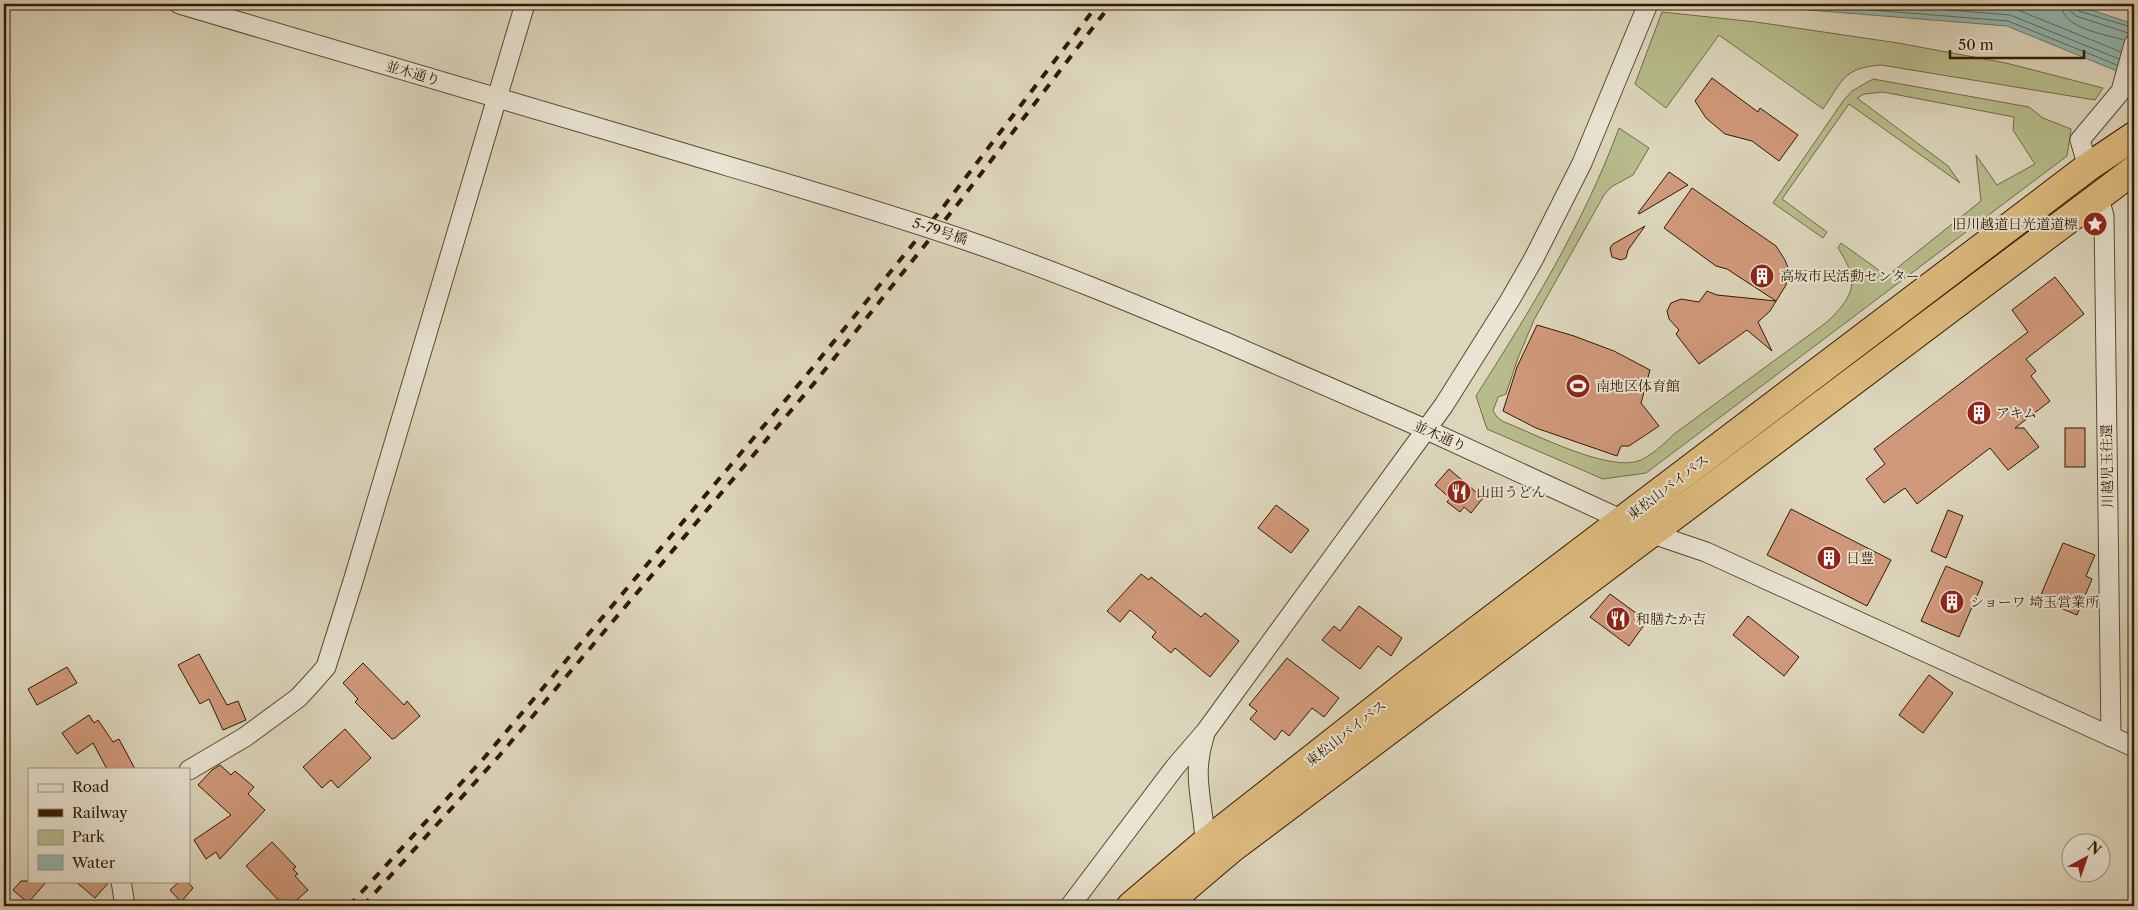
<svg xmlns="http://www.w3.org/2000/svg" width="2138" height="910" font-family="'Libre Caslon Text','Noto Serif JP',serif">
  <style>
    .green { fill: #b7bc8c; stroke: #746a46 }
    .water { fill: #93b9b4; stroke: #6c796c }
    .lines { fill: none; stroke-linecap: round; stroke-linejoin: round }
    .shore { stroke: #62695a; stroke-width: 1 }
    .building { fill: #d0997b; stroke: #321900 }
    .minor-casing { stroke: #5d482f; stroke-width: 21 }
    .highway-casing { stroke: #321900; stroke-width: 30 }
    .minor { stroke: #e9e4d3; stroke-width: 19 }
    .highway { stroke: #debb7e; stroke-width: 28 }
    .rail { stroke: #321900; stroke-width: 4; stroke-dasharray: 9 9; stroke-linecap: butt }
    .minor-bridge-casing { stroke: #5d482f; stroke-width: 21; stroke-linecap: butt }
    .minor-bridge { stroke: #e9e4d3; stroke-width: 19 }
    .labels { text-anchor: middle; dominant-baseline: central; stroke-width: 4; stroke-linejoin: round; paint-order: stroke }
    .street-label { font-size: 14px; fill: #321900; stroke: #e9e4d3 }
    .poi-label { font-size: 14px; fill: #321900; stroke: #e9e4d3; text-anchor: start }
  </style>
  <rect width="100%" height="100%" fill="#ddd6bc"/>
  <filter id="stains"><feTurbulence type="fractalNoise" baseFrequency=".004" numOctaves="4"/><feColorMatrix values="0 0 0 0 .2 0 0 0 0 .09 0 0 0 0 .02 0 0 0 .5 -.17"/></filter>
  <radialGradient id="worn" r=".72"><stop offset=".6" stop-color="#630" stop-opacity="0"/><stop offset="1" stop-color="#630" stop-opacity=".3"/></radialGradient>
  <!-- green -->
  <g class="green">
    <path d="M1662 12 1756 22 1898 43 2006 63 2103 88 2095 100 1881 65C1843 68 1843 80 1823 109L1719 35 1666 108 1635 84Z"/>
    <path d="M1873 79 2029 107 2043 118 2071 129 2067 156 1646 473 1603 479 1487 429 1476 396C1530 311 1584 223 1619 128L1649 148 1633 175 1611 187 1604 195 1534 320 1518 358 1506 394 1498 397 1493 411 1497 417 1502 421C1533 433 1611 474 1641 460 1653 454 1664 444 1674 434L1827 322C1855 295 1860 282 1838 248L1841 243 1887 276 1981 201 1976 155 1997 185 2035 164 2013 130 2014 117 1883 92 1864 94 1857 98 1948 166 1960 183 1849 104 1782 199 1827 232 1823 238 1773 203 1843 101 1852 91Z"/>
  </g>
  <!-- water -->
  <polygon class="water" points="1735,4 2073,4 2134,24 2134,78 2007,26"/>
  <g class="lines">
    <!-- shore -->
    <g class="shore">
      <polyline points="1797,4 2008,21 2117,65"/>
      <polyline points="1875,4 2010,15 2119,59"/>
      <polyline points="1969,4 2013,8 2121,52"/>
      <path d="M2061 4C2062 29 2105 34 2124 40"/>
      <polyline points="2069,4 2070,11 2076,16 2131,34"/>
      <polyline points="2075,4 2079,11 2134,28"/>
    </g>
  </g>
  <!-- building -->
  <g class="building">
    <polygon points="1712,78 1758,112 1760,108 1798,135 1779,161 1752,141 1725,134 1706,118 1695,101"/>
    <polygon points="1669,172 1688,185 1639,214 1638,213"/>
    <polygon points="1692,188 1776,246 1785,260 1788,268 1786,285 1770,311 1758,322 1772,351 1747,330 1699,364 1676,334 1679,330 1669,319 1667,311 1671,303 1681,299 1699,302 1707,291 1717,295 1776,301 1727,269 1716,266 1664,228"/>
    <polygon points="1645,226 1628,250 1626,258 1621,260 1612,257 1610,248 1613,244"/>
    <polygon points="2055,277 2084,314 2026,359 2036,371 2031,376 2050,401 2015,428 2024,428 2039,447 2008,470 1990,448 1917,504 1905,488 1884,503 1866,479 1885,464 1874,449 2028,332 2012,310"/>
    <polygon points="1537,325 1574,336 1614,351 1650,370 1641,403 1659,426 1629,446 1621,446 1617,456 1536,428 1503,411 1517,367"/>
    <rect x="2065" y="428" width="20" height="39"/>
    <polygon points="1449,469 1483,498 1471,513 1464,507 1460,512 1447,502 1450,498 1435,485"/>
    <polygon points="1276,505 1309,530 1291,553 1258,528"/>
    <polygon points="1791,509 1891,560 1867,606 1767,555"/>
    <polygon points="1948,510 1963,516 1946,558 1931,551"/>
    <polygon points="2063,543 2095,555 2086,576 2092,579 2077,615 2039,599"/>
    <polygon points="1946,566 1983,582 1959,637 1921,621"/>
    <polygon points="1141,574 1149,580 1151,577 1201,617 1205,613 1239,641 1210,677 1175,648 1171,653 1152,637 1156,632 1130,610 1120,622 1107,611"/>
    <polygon points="1610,594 1647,621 1629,646 1590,617"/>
    <polygon points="1359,606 1402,638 1391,656 1378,646 1360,669 1322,640 1334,626 1340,631"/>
    <polygon points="1748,616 1799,657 1784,676 1733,635"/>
    <polygon points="199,654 227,705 238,701 246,720 223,730 209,699 200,704 178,665"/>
    <polygon points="1287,658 1339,698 1324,717 1312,708 1289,736 1282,730 1275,740 1250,719 1257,711 1249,705"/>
    <polygon points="363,663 404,705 407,701 420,716 395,738 392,739 355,702 358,699 343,683"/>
    <polygon points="67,667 77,683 37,705 28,689"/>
    <polygon points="1929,675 1953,693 1923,733 1899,715"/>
    <polygon points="89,715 94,723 98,720 113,742 119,739 135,769 107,769 93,743 77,754 62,733"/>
    <polygon points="345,729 371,758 338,788 331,780 322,788 303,767"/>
    <polygon points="220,765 231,775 235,771 254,787 248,794 265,810 220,859 216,852 206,859 194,840 231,815 198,785 212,770"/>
    <polygon points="272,842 296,867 293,869 298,874 295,876 308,890 290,906 284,906 246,866"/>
    <polygon points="21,881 47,881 28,903 13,890"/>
    <polygon points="75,881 110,881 95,898"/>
    <polygon points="180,881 187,881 193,888 181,902 170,890"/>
  </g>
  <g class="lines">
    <defs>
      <g id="minor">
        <polyline points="179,4 647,142"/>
        <polyline points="2088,167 2080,140 2121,91 2134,44"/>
        <polyline points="2098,195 2104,216 2111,737"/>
        <polyline points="1225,342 1425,429 1653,534 1706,552 2134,747"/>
        <path d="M1204 737C1190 780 1206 808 1205 850"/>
        <polyline points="189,770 245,737 298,698 311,684 326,667 354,578 525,4"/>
        <polyline points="121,881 125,906"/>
        <polyline points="1070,906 1175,767 1206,731 1444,405 1510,300 1534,258 1582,163 1648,4"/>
      </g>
      <g id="highway">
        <polyline points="1131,906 1205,843 1421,673 2088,167 2134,136"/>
        <polyline points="1164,906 1231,849 2134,170"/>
      </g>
    </defs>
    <!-- minor casing -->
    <use href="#minor" class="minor-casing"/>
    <!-- highway casing -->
    <use href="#highway" class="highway-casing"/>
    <!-- minor -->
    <use href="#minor" class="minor"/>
    <!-- highway -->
    <use href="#highway" class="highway"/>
    <!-- rail -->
    <g class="rail">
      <polyline points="349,906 484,758 805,377 944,206 1098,4"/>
      <polyline points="363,906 499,756 816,381 957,205 1111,4"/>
    </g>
    <defs>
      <path id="minor-bridge" d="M647 142C753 174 860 204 965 240 1053 270 1139 306 1225 342"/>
    </defs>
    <!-- minor-bridge casing -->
    <use href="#minor-bridge" class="minor-bridge-casing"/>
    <!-- minor-bridge -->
    <use href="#minor-bridge" class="minor-bridge"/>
  </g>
  <!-- icons -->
  <defs>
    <symbol id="sight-disc" viewBox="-11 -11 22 22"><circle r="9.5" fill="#8f2418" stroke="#e9e4d3"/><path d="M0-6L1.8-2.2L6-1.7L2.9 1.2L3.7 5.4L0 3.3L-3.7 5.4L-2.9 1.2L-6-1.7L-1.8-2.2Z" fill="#fff"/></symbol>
    <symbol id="building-disc" viewBox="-11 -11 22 22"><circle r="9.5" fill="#8f2418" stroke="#e9e4d3"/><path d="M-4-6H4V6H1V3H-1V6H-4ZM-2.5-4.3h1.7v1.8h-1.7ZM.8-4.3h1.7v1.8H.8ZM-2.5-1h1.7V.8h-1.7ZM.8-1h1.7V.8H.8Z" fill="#fff"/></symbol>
    <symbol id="stadium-disc" viewBox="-11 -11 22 22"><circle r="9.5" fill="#8f2418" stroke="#e9e4d3"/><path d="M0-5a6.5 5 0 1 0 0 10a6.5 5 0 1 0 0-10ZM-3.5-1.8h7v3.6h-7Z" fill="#fff"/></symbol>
    <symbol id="restaurant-disc" viewBox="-11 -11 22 22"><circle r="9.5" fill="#8f2418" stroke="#e9e4d3"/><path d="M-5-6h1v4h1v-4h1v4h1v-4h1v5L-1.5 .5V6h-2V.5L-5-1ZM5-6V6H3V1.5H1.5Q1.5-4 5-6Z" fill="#fff"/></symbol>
  </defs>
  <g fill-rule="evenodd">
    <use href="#sight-disc" x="2081" y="210" width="28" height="28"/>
    <use href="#building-disc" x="1748" y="262" width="28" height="28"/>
    <use href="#stadium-disc" x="1564" y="372" width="28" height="28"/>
    <use href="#building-disc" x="1965" y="399" width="28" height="28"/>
    <use href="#restaurant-disc" x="1445" y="478" width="28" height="28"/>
    <use href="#building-disc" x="1815" y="544" width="28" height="28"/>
    <use href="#building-disc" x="1938" y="588" width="28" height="28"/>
    <use href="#restaurant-disc" x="1604" y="605" width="28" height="28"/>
  </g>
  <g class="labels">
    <!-- street labels -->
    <g class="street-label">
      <text transform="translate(413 73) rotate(16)">並木通り</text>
      <text transform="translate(940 231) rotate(18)">5-79号橋</text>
      <text transform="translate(1440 436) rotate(24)">並木通り</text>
      <text transform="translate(2107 466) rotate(-91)">川越児玉往還</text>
      <text transform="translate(1668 487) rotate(-37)">東松山バイパス</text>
      <text transform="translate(1346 733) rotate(-38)">東松山バイパス</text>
    </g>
    <!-- poi labels -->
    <g class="poi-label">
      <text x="2078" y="224" text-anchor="end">旧川越道日光道道標</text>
      <text x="1780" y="276">高坂市民活動センター</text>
      <text x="1596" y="386">南地区体育館</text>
      <text x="1996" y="413">アキム</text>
      <text x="1476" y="492">山田うどん</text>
      <text x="1846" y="558">日豊</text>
      <text x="1970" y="602">ショーワ 埼玉営業所</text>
      <text x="1636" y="619">和膳たか吉</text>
    </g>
  </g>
  <!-- margin -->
  <rect width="2138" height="910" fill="none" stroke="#ddd6bc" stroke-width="20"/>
  <rect x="5" y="5" width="2128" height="900" fill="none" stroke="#321900" stroke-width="2.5"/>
  <rect x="10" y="10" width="2118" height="890" fill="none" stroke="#321900"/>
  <!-- legend -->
  <rect x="28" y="768" width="162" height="115" fill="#e9e4d3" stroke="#a0937f"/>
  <rect x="38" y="784" width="25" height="8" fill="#e9e4d3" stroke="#a0937f"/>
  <text x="72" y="792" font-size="15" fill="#321900">Road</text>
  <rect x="38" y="809" width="25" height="8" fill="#321900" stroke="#a0937f"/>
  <text x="72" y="818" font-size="15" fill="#321900">Railway</text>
  <rect x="38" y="830" width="25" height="15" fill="#b7bc8c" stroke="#a0937f"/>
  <text x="72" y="842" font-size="15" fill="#321900">Park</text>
  <rect x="38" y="855" width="25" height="15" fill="#93b9b4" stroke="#a0937f"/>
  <text x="72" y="868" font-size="15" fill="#321900">Water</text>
  <!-- north arrow -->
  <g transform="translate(2086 858) rotate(40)"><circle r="24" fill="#e9e4d3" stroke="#a0937f"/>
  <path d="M0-4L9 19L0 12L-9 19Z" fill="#8f2418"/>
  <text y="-8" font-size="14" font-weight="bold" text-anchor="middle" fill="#321900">N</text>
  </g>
  <!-- scale -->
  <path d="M1950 50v8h134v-8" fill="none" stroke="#321900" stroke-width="2.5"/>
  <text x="1958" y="50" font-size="15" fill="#321900" stroke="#e9e4d3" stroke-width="4" paint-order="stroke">50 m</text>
  <rect width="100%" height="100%" filter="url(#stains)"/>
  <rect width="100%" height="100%" fill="url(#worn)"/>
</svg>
